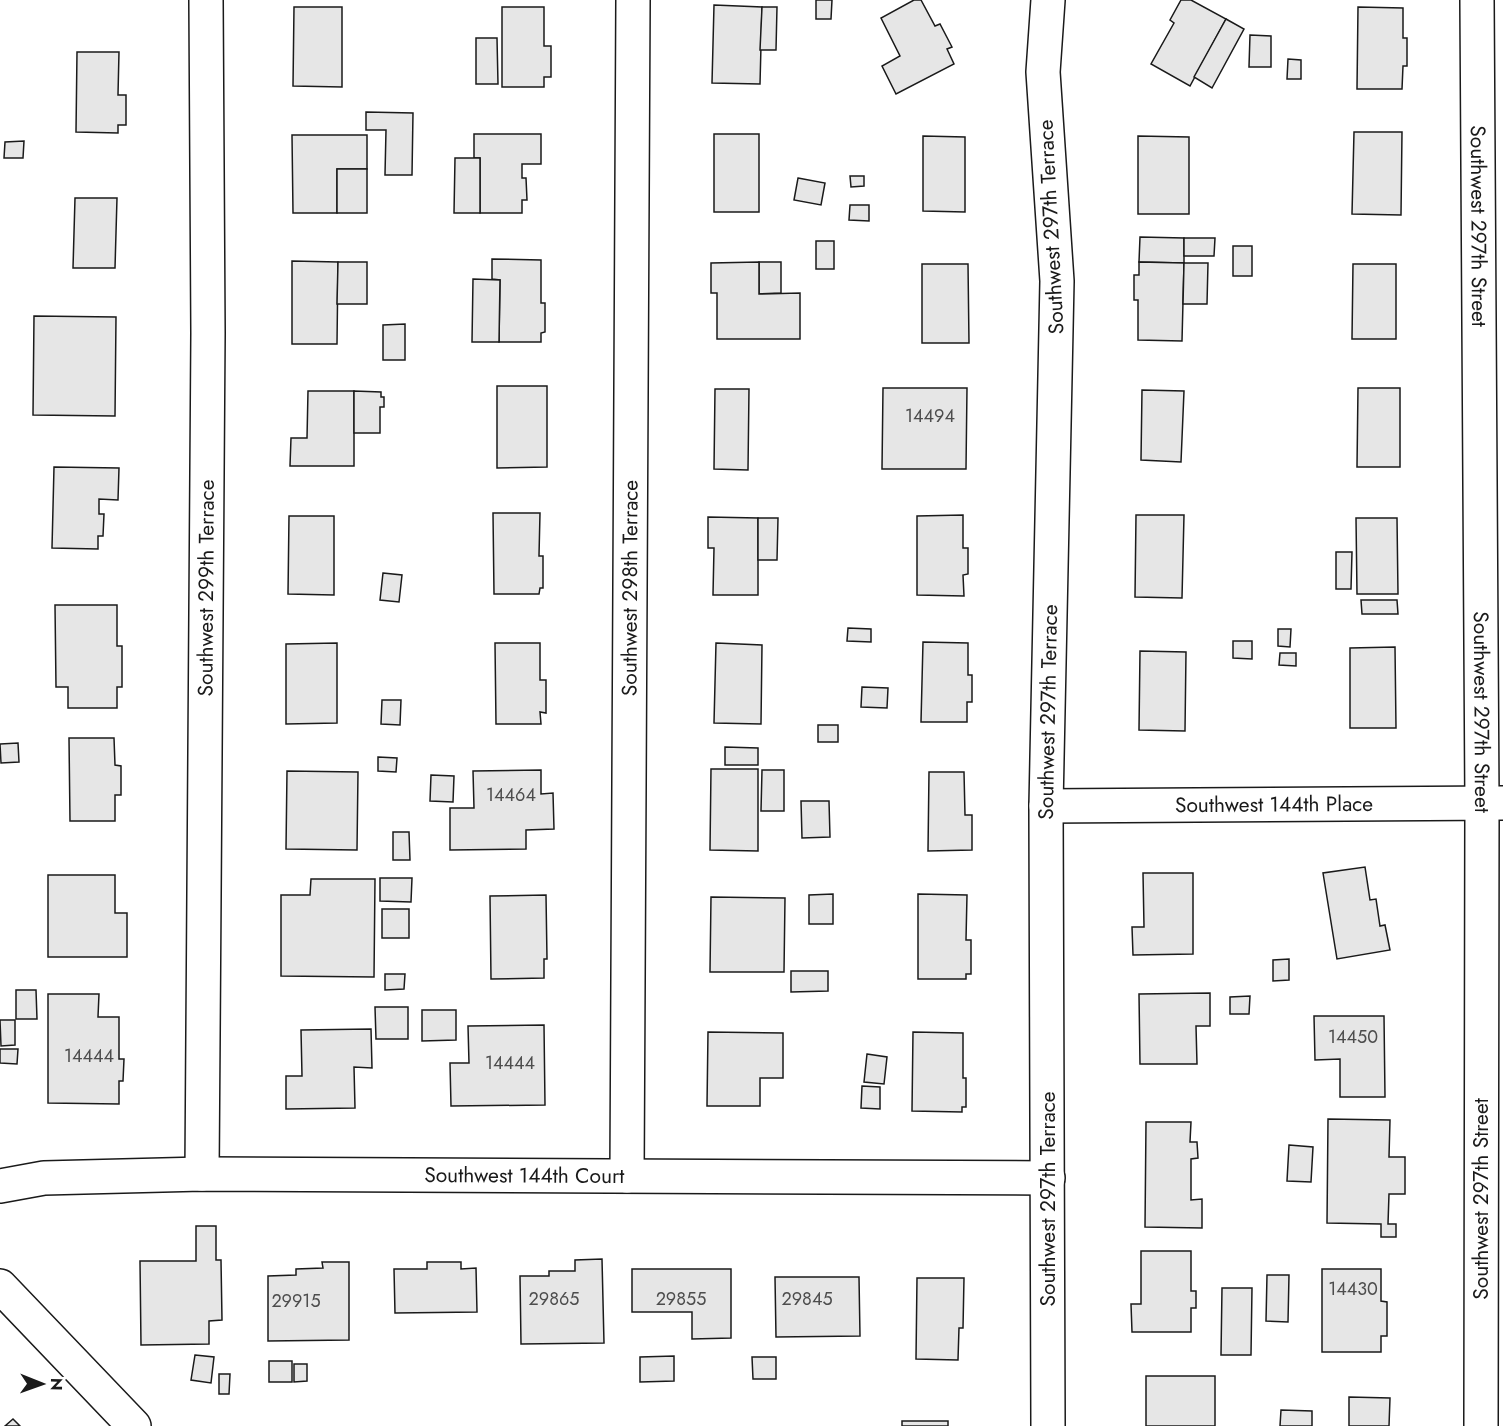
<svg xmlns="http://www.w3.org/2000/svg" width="1503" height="1426" font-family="Jost,sans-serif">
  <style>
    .building { fill: #e6e6e6; stroke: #1a1a1a; stroke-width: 1.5 }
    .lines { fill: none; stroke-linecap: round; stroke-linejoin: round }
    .minor-casing { stroke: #1a1a1a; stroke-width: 36 }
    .minor { stroke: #fff; stroke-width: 33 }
    .labels { text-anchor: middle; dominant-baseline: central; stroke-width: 4.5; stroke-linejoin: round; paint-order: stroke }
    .number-label { font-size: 18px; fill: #4d4d4d }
    .street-label { font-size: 21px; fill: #1a1a1a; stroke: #fff }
  </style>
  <rect width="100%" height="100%" fill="#fff"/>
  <!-- building -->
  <g class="building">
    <polygon points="816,0 832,0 831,19 816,19"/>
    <polygon points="914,0 921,0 935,26 940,24 952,47 947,49 954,64 896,94 882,66 900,56 881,18"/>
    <polygon points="1181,0 1191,0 1226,19 1190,86 1151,64 1174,23 1170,20"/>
    <polygon points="714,5 762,7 760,84 712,83"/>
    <polygon points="294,7 342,7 342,87 293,86"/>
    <polygon points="502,7 544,7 544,46 551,46 551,77 544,77 544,87 502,87"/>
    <polygon points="762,7 777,7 776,50 760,50"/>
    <polygon points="1358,7 1403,8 1403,38 1407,38 1407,66 1403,66 1402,89 1357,89"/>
    <polygon points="1226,19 1244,29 1212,88 1194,77"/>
    <polygon points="1250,35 1271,36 1271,67 1249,67"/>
    <polygon points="476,38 497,38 498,84 476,84"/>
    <polygon points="77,52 119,52 118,95 126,95 126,125 118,125 118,133 76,132"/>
    <polygon points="1288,59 1301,60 1301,79 1287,79"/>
    <polygon points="366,112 413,113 412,175 385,175 386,130 366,130"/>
    <polygon points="1354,132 1402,132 1401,215 1352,214"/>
    <polygon points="474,134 541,134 541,164 522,164 522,178 526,178 527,200 522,200 522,213 480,213 480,158 474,158"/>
    <rect x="714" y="134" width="45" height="78"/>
    <polygon points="292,135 367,135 367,169 337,169 337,213 293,213"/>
    <polygon points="923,136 965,137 965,212 923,211"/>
    <polygon points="1138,136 1189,137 1189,214 1138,214"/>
    <polygon points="24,141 23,158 4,158 5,142"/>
    <polygon points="455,158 480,158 480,213 454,213"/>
    <rect x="337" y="169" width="30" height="44"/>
    <polygon points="850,176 864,176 864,186 851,187"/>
    <polygon points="798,178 825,183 821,205 794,200"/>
    <polygon points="75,198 117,198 115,268 73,268"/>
    <polygon points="850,205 869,205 869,221 849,220"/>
    <polygon points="1140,237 1184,238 1184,263 1139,262"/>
    <polygon points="1184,238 1215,238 1214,256 1184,256"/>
    <rect x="816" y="241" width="18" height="28"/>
    <rect x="1233" y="246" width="19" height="30"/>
    <polygon points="492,259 541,260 541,303 545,303 545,332 541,333 541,342 499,342 500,280 492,279"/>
    <polygon points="292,261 338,262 337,344 292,344"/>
    <polygon points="338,262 367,262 367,304 337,304"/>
    <polygon points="759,262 781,262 781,293 759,294"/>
    <polygon points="759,262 759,294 800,293 800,339 717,339 717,293 711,293 711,263"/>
    <polygon points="1139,262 1184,263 1182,341 1138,340 1138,300 1134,300 1134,275 1139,275"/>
    <polygon points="1184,263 1208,263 1207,304 1183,304"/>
    <polygon points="922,264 968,264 969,343 922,343"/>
    <polygon points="1353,264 1396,264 1396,339 1352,339"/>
    <polygon points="473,279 500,280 499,342 472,342"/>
    <polygon points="34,316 116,317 115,416 33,415"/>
    <polygon points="405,324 405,360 383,360 383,325"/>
    <polygon points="497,386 547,386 547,467 497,468"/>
    <polygon points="883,388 967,388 966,469 882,469"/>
    <polygon points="1358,388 1400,388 1400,467 1357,467"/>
    <polygon points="715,389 749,389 748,470 714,469"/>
    <polygon points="1142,390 1184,391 1181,462 1141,460"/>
    <polygon points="308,391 354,391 354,466 290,466 291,438 307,438"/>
    <polygon points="354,391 381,392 381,397 384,397 384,407 380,407 380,433 354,433"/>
    <polygon points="54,467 119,468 118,500 99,499 99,514 104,514 103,536 98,536 98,549 52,548"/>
    <polygon points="493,513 540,513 539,556 543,556 543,588 540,588 539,594 494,594"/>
    <polygon points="963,515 963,548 968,548 968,574 963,575 964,596 917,595 917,516"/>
    <polygon points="1136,515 1184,515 1182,598 1135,597"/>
    <polygon points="289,516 334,516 334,595 288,594"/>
    <polygon points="708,517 758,518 758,595 713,595 714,548 708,548"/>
    <polygon points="758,518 778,518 777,560 758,560"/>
    <polygon points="1356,518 1397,518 1398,594 1357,594"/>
    <polygon points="1336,552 1352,552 1351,589 1336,589"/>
    <polygon points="383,573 402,575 399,602 380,600"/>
    <polygon points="1361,600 1397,600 1398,614 1362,614"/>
    <polygon points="55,605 117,605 117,646 122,646 122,687 117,687 117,708 68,708 68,687 56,687"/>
    <polygon points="848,628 871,629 871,642 847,641"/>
    <polygon points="1278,629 1291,629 1290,647 1278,646"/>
    <polygon points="1233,641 1252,641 1252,659 1233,658"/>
    <polygon points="923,642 968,643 968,675 972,675 972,702 967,702 967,722 921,722"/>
    <polygon points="337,643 337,723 286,724 286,644"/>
    <polygon points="495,643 540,643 540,680 546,680 546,713 540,712 541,724 496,724"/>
    <polygon points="716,643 762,645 761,724 714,723"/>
    <polygon points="1395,647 1396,728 1350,728 1350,648"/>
    <polygon points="1140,651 1186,652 1185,731 1139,730"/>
    <polygon points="1280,653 1296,653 1296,666 1279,665"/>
    <polygon points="862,687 888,688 887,708 861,707"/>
    <polygon points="382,700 401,700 400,725 381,724"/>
    <rect x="818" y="725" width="20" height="17"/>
    <polygon points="69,738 114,738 115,765 121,766 121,795 115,795 115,821 70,821"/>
    <polygon points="18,743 19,762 1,763 0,744"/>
    <polygon points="725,747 758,748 758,765 725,765"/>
    <polygon points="378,757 397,758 396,772 378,771"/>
    <polygon points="711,769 758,769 758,851 710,850"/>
    <polygon points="541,770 541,794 553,793 554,829 526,830 526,849 450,850 450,808 474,808 473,771"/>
    <polygon points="762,770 784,770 784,811 761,811"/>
    <polygon points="287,771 358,772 357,850 286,849"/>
    <polygon points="929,772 964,772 965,815 972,815 972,850 928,851"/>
    <polygon points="431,775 454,776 453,802 430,801"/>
    <polygon points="801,801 829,801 830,837 802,838"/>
    <polygon points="393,832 409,832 410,860 393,860"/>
    <polygon points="1365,867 1370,900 1376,899 1380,926 1385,925 1390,950 1337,959 1323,873"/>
    <polygon points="1143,873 1193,873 1193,954 1133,955 1132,927 1144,927"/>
    <polygon points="48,875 115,875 115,913 127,913 127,957 48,957"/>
    <polygon points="380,878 412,878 411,902 380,901"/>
    <polygon points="311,879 375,879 374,977 281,976 281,895 310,895"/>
    <polygon points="833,894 833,924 809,924 809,895"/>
    <polygon points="918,894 967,895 966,940 971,940 971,974 966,974 966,979 918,979"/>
    <polygon points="546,895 547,959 544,959 544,978 491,979 490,896"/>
    <polygon points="711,897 785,898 784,972 710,972"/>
    <rect x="382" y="909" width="27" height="29"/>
    <polygon points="1289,959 1289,980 1273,981 1273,960"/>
    <polygon points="791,971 828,971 828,991 791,992"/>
    <polygon points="385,974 405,974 404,989 385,990"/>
    <polygon points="16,990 36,990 37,1019 16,1019"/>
    <polygon points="1210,993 1210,1026 1196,1026 1197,1064 1140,1064 1139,994"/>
    <polygon points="48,994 99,994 98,1017 119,1017 119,1059 124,1059 123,1081 119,1081 119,1104 48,1103"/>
    <polygon points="1250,996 1249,1014 1230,1014 1230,997"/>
    <polygon points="375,1007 408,1007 408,1039 376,1039"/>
    <polygon points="422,1010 456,1010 456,1040 422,1041"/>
    <polygon points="1314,1016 1384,1016 1385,1097 1340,1097 1340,1059 1315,1060"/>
    <polygon points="0,1020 15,1020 15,1045 1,1046"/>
    <polygon points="544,1025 545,1105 451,1106 450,1063 469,1063 468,1026"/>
    <polygon points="371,1029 372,1068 354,1067 355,1108 286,1109 286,1076 302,1076 301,1030"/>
    <polygon points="708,1032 783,1033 783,1078 760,1078 760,1106 707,1106"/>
    <polygon points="913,1032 963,1033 963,1078 966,1078 966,1107 962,1107 962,1112 912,1111"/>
    <polygon points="0,1049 18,1049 17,1064 0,1063"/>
    <polygon points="867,1054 887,1057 884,1084 864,1082"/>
    <polygon points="862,1086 880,1087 880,1109 861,1108"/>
    <polygon points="1328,1119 1390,1120 1389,1157 1405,1157 1405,1194 1389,1194 1388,1224 1396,1224 1396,1237 1381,1237 1381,1224 1327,1223"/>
    <polygon points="1146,1122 1191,1122 1190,1142 1197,1142 1198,1158 1191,1159 1191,1200 1202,1199 1202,1228 1145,1227"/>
    <polygon points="1289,1145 1313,1147 1311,1182 1287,1181"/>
    <polygon points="196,1226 216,1226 216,1260 221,1260 222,1320 209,1321 209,1344 141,1345 140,1261 196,1261"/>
    <polygon points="1141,1251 1191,1251 1191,1291 1196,1291 1196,1308 1191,1308 1191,1332 1132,1332 1131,1304 1141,1304"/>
    <polygon points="602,1259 604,1343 521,1344 520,1276 549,1276 549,1271 575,1271 575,1260"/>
    <polygon points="322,1262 349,1262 349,1340 268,1341 268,1276 296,1275 296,1269 323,1268"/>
    <polygon points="427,1262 461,1262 461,1269 476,1268 477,1312 395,1313 394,1269 427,1269"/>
    <polygon points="632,1269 731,1269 731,1338 692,1339 692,1312 632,1312"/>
    <polygon points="1322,1269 1381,1269 1381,1301 1387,1302 1387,1336 1381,1336 1381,1352 1322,1352"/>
    <polygon points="1267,1275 1289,1275 1288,1322 1266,1321"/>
    <polygon points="775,1277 859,1277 860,1336 776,1337"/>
    <polygon points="917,1278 964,1278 963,1328 959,1328 958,1360 916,1359"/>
    <polygon points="1222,1288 1252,1288 1251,1355 1221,1355"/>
    <polygon points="195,1355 214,1357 211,1383 191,1380"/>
    <polygon points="674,1356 674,1381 640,1382 640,1357"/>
    <polygon points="752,1357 776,1357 776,1379 753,1379"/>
    <rect x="269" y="1361" width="23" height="21"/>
    <polygon points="294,1364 307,1364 307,1381 294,1382"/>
    <polygon points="219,1374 230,1374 229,1394 219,1394"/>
    <rect x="1146" y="1376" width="69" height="50"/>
    <polygon points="1349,1397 1390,1398 1389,1426 1349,1426"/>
    <polygon points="1281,1410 1312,1411 1312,1426 1280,1426"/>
    <polygon points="13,1419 20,1426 5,1426"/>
    <rect x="902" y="1421" width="46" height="5"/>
  </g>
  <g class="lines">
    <defs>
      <g id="minor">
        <path id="s1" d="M1477 0 1482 803 1481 1426"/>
        <path id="s2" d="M1046 806 1503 803"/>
        <path id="s3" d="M202 1174 208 333 206 0"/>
        <path id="s4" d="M627 1176 633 0"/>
        <path id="s5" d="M0 1186 44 1178 202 1174 1048 1178"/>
        <polyline points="0,1286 134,1426"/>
        <path id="s6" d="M1048 1426 1046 806 1057 281 1043 72 1048 0"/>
      </g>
    </defs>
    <!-- minor casing -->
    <use href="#minor" class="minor-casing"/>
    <!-- minor -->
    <use href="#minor" class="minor"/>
  </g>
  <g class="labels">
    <!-- number labels -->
    <g class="number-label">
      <text x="930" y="416">14494</text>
      <text x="511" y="795">14464</text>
      <text x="1353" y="1037">14450</text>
      <text x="89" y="1056">14444</text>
      <text x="510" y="1063">14444</text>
      <text x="1353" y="1289">14430</text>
      <text x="554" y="1299">29865</text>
      <text x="681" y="1299">29855</text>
      <text x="807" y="1299">29845</text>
      <text x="296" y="1301">29915</text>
    </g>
    <!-- street labels -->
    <g class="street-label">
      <text transform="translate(1051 227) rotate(-93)">Southwest 297th Terrace</text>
      <text stroke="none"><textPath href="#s1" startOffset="226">Southwest 297th Street</textPath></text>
      <text stroke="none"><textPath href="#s3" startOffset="586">Southwest 299th Terrace</textPath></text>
      <text stroke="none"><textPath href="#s4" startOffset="588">Southwest 298th Terrace</textPath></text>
      <text stroke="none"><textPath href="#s6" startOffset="714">Southwest 297th Terrace</textPath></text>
      <text stroke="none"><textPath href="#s1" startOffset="712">Southwest 297th Street</textPath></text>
      <text stroke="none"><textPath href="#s2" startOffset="228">Southwest 144th Place</textPath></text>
      <text stroke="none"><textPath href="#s5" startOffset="525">Southwest 144th Court</textPath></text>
      <text transform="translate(1048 1199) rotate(-90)">Southwest 297th Terrace</text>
      <text transform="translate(1481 1199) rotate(-90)">Southwest 297th Street</text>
    </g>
  </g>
  <!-- north arrow -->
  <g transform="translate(42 1384) rotate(91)" stroke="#ffffff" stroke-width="4.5" paint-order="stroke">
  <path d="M0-4.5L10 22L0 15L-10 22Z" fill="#1a1a1a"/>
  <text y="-9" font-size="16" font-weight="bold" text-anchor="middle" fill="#1a1a1a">N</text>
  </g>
</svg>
